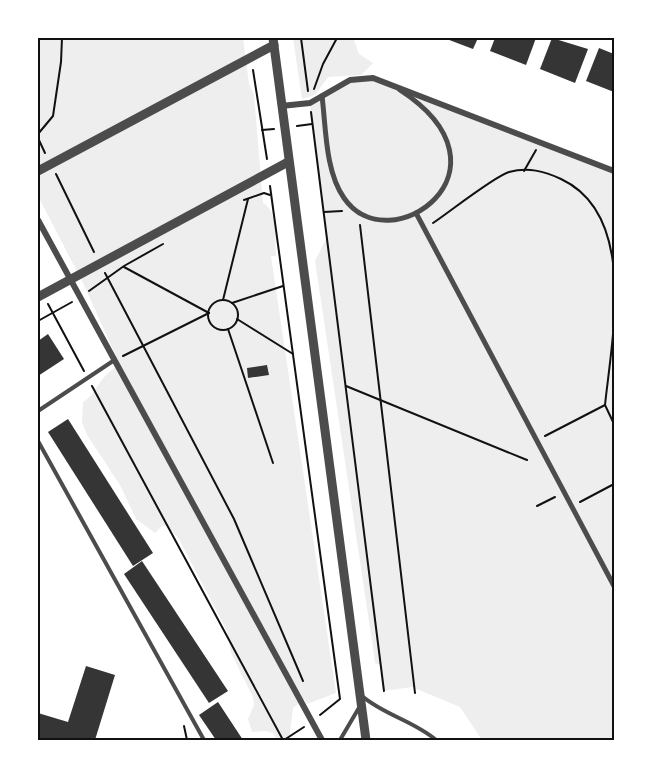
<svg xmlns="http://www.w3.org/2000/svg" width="652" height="778" font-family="'Fira Sans Condensed',sans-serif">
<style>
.green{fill:#eee}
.building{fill:#353535}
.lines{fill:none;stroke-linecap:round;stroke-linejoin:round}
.path{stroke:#111;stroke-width:2}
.service{stroke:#4c4c4c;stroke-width:4}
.pedestrian{stroke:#4c4c4c;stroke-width:5}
.minor{stroke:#4c4c4c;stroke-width:6}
.tertiary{stroke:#4c4c4c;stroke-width:9}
.neatline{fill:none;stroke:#111;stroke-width:2}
</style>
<rect width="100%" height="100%" fill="#fff"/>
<g class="green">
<path d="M 38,38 L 243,38 L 249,84 L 254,95 L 263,203 C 278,210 275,241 276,256 L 271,256 L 336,693 L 307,704 L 304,699 L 293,708 L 289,740 L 277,740 L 273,733 L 265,731 L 252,732 L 248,719 L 254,705 L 253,697 L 231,653 L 227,631 L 179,539 L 167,526 L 162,526 L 155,533 L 136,519 L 120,485 L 87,435 L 82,422 L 83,402 C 93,396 95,389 101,381 C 105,375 114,369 119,363 L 83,283 L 38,196 Z"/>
<polygon points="293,38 349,38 354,40 359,54 373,63 361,75 328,77 315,95 302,99"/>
<polygon points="373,78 614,171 614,740 482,740 460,707 412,687 384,691 381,665 375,663 374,655 315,261 327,237 310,103 350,80"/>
</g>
<g class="building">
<polygon points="444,38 478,38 473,49"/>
<polygon points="495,38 536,38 526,65 490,51"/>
<polygon points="552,38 588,49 575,83 540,69"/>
<polygon points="599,48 614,54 614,92 586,81"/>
<polygon points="48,334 64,359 38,376 38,341"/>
<polygon points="267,365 269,375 248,378 247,368"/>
<polygon points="68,419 153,553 133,566 48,432"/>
<polygon points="142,561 228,691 209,703 124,574"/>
<polygon points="86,666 115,675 95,740 38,740 38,713 68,722"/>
<polygon points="218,702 243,740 216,740 199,715"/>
</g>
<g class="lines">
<g class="path">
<polyline points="301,38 308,91"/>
<polyline points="253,70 267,159"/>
<polyline points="314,89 323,64 337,38"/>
<polyline points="311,112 384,691"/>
<polyline points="297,126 312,124"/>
<polyline points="262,130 274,129"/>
<polyline points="38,134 53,116 61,62 62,38"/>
<polyline points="38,138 45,153"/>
<polyline points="524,171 536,150"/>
<polyline points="56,174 94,252"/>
<polyline points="270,186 340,699 320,715"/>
<polyline points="244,200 264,193 270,195"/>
<polyline points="324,212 342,211"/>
<path d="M 433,223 C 448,213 495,176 509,172 C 528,167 544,171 561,179 C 638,215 612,337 605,405"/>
<polyline points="360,225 415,693"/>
<polyline points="124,267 209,313"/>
<polyline points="105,273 234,519 303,681"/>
<polyline points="89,291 124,266 163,244"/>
<polyline points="223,300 248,199"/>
<circle cx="223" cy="315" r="15"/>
<polyline points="232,303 283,286"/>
<polyline points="48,304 84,371"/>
<polyline points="237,319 293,354"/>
<polyline points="38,321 72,302"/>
<polyline points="228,329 273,463"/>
<polyline points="123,356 209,313"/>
<polyline points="92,386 283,740"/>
<polyline points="346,386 527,460"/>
<polyline points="545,436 605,405 614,424"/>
<polyline points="580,502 614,484"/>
<polyline points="537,506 555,497"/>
<polyline points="184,726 187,740"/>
<polyline points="284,740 304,727"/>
</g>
<g class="service">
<polyline points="38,411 113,361"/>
<polyline points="38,441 204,740"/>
<path d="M 362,696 C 384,715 414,721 436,740"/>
<polyline points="340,740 360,706"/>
</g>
<g class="pedestrian">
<path d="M 322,96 C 326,127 325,171 344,198 C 389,264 523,170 400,90"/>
<polyline points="416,213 614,586"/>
</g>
<g class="minor">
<polyline points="281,106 310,103 350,80 373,78 614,171"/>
<polyline points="38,220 322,740"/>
</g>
<g class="tertiary">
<polyline points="273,38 366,740"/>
<polyline points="38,171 274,45"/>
<polyline points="38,297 288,162"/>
</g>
</g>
<rect width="652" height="778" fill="none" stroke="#ffffff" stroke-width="78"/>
<rect x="39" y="39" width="574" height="700" class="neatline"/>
</svg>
